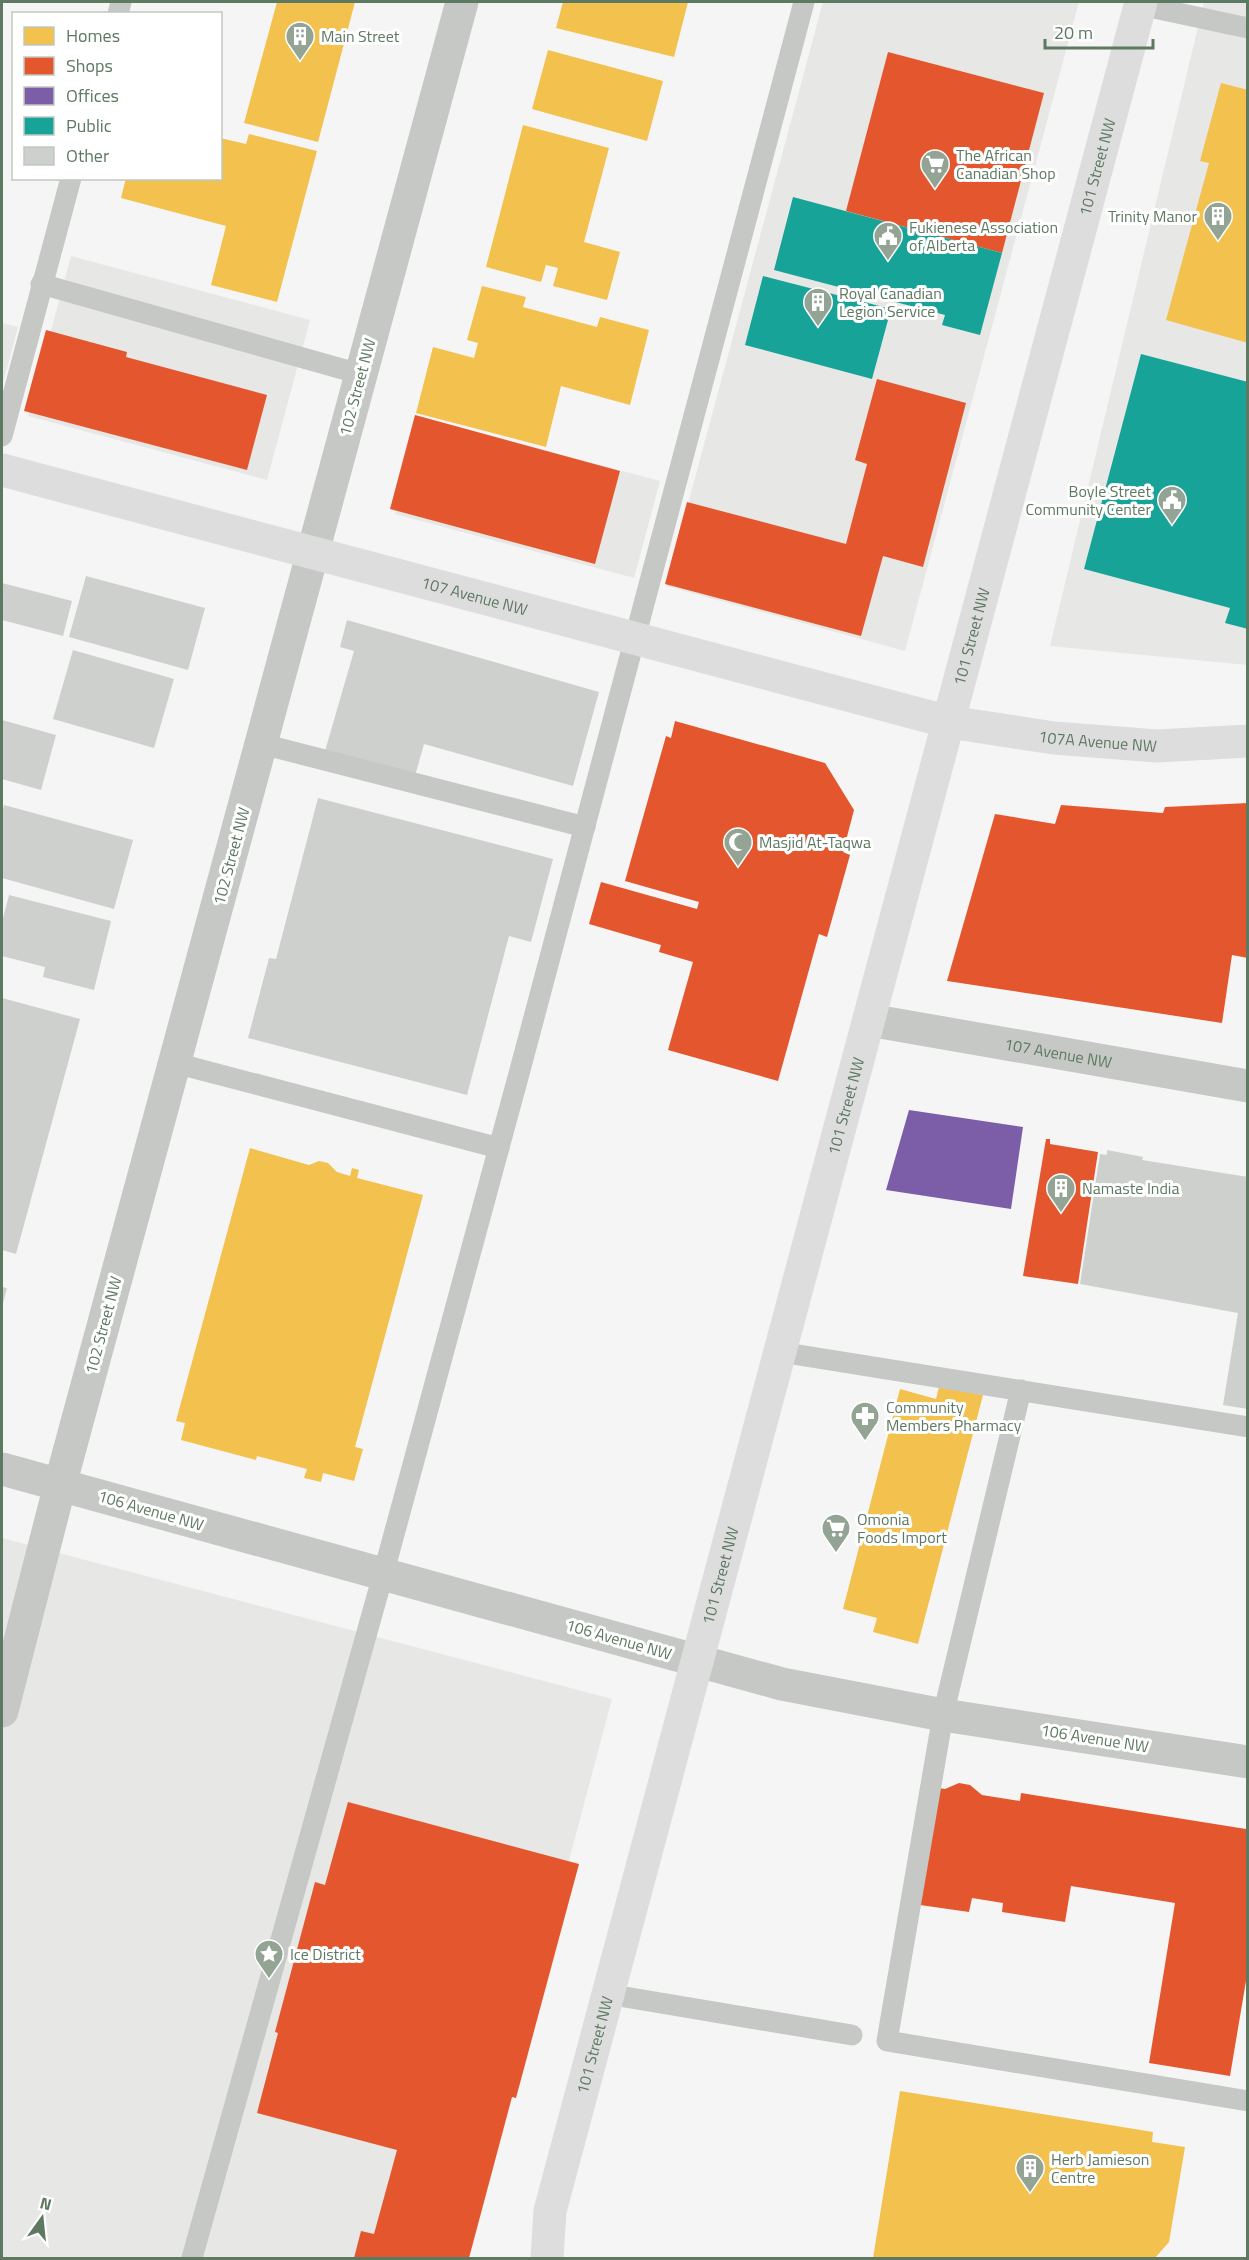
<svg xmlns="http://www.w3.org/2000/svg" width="1249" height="2260" font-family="'Titillium Web',sans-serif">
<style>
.built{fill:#e7e7e6}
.homes{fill:#f2c14e}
.shops{fill:#e4572e}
.offices{fill:#7b5ea7}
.public{fill:#17a398}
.building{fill:#ced0ce}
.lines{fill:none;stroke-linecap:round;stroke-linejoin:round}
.service{stroke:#c5c8c5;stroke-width:21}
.minor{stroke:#c5c8c5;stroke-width:33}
.tertiary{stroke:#c5c8c5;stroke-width:33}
.secondary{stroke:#dcdddc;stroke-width:33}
.labels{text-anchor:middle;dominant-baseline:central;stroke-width:6;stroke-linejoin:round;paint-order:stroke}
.poi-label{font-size:16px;fill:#5e7962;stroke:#fff;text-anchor:start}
.street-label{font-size:16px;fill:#5e7962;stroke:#fff}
</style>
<rect width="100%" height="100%" fill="#f6f5f5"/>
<g class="built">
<polygon points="823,2 1079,2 905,651 666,586"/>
<polygon points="1204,2 1247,2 1247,665 1050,646"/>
<polygon points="71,256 310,320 267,480 28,416"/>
<polygon points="2,323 18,327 2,387"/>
<polygon points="421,417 660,481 634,578 395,514"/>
<polygon points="2,1538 612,1699 463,2258 2,2258"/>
</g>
<g class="homes">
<polygon points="277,2 355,2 318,142 244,123"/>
<polygon points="563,2 688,2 674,57 556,28"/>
<polygon points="548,50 663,81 647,141 532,109"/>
<polygon points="1221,83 1248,90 1248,343 1166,320 1209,163 1200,161"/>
<polygon points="523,125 609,148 584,242 620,252 607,300 553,286 558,268 546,265 541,282 486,267"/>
<polygon points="249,134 317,151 277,302 211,285 226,226 121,198 126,178 220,178 220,138 246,144"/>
<polygon points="482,286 526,297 523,307 597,327 600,317 649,330 630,405 561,386 546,447 416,413 433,347 474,358 478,343 467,340"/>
<polygon points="250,1148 309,1165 319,1161 328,1163 337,1172 350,1176 352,1168 359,1170 357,1178 423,1195 355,1447 363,1449 354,1481 323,1473 321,1482 304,1478 307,1469 257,1456 256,1460 181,1440 185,1423 176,1421"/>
<polygon points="939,1387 983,1395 918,1644 873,1632 877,1618 843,1609 900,1389 936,1399"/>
<polygon points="900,2091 1153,2132 1152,2142 1185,2147 1169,2242 1155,2258 873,2258"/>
</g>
<g class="shops">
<polygon points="888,52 1044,93 1002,253 846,211"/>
<polygon points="46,330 127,352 126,357 267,395 247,470 24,411"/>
<polygon points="877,379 966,403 923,567 883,556 861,636 665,584 687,502 846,544 867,464 855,460"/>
<polygon points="415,415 620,471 595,564 390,509"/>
<polygon points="675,721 825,763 854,810 843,852 850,855 827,937 819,934 778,1081 668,1050 693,962 659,952 661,945 589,924 601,882 697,909 699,902 625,881 666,736 671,738"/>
<polygon points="1248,803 1248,958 1232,955 1222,1023 947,981 995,814 1055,824 1061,805 1163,813 1165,807"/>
<polygon points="1046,1139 1050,1139 1050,1144 1098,1152 1078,1284 1023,1276"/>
<polygon points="959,1783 970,1785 982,1795 1020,1801 1021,1793 1246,1829 1248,1969 1230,2076 1149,2063 1175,1903 1071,1886 1065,1922 1002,1912 1003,1903 972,1898 969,1912 920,1905 939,1788 945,1789"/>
<polygon points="348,1802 579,1864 516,2098 512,2097 469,2258 354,2258 361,2231 374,2234 397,2150 257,2113 278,2033 275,2032 315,1882 325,1885"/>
</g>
<polygon class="offices" points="909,1110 1023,1127 1011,1209 886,1190"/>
<g class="public">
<polygon points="793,197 1002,253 980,335 942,325 945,315 774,270"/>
<polygon points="763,276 891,309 872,379 745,345"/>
<polygon points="1141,354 1248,382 1248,629 1225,623 1230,608 1084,569"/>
</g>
<g class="building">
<polygon points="86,576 205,608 188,670 69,637"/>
<polygon points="2,583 72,601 63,636 2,620"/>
<polygon points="347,620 599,692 573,786 424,744 415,776 325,751 354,651 340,647"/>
<polygon points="73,650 174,679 154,748 53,719"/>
<polygon points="2,720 56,735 41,790 2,779"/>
<polygon points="318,798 553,859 531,942 509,936 467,1095 248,1038 269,958 276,959"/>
<polygon points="4,805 133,840 114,909 2,878 2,814"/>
<polygon points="9,895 111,921 94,990 43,977 45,967 2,956 2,922"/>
<polygon points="2,998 80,1019 16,1254 2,1250"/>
<polygon points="1107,1150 1143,1157 1142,1160 1248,1177 1248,1409 1223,1405 1238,1313 1080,1284 1100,1154 1107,1155"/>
<polygon points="2,1287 7,1288 2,1307"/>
</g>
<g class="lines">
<g class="service">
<polyline points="1140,5 1248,28"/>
<polyline points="118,14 121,2"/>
<polyline points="41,284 360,374"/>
<polyline points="2,436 71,178"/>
<polyline points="262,744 585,827"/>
<polyline points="175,1063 499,1148"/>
<polyline points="780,1352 1248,1427"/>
<polyline points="1021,1390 943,1715 887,2041 1248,2101"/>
<polyline points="607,1994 852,2035"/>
<polyline points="192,2258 383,1575 520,1070 804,2"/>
</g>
<g class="minor">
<path id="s1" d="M 869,1020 L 1248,1086"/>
<polyline points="2,1711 60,1485 462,2"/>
</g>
<polyline class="tertiary" points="2,1469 782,1684 943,1715 1248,1762"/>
<g class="secondary">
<path id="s2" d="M 2,470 L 949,722 L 1054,738 L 1157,746 L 1248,741"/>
<path id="s3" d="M 547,2258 L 550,2211 L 1141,2"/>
</g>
</g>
<defs>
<g id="building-pin" transform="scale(1.5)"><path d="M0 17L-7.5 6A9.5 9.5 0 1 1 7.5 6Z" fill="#93a495" stroke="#fff"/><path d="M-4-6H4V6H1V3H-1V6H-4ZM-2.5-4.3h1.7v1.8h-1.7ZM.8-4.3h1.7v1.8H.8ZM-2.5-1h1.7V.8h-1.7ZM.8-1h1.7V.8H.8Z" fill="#fff"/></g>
<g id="supermarket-pin" transform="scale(1.5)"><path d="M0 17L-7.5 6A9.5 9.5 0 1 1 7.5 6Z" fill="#93a495" stroke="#fff"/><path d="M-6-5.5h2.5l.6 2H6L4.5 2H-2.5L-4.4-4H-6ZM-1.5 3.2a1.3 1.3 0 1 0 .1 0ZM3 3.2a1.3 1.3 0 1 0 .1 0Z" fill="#fff"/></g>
<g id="civic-pin" transform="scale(1.5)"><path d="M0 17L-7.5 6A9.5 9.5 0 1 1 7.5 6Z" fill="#93a495" stroke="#fff"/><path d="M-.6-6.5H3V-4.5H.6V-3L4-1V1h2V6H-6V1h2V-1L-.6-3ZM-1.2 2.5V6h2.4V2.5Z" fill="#fff"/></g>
<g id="mosque-pin" transform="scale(1.5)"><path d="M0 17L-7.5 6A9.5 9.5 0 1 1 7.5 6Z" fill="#93a495" stroke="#fff"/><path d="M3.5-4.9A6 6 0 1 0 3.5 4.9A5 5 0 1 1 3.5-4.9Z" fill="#fff"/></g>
<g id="pharmacy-pin" transform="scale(1.5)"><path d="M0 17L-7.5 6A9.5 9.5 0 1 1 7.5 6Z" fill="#93a495" stroke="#fff"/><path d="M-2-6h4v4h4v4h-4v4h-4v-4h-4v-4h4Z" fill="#fff"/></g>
<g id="sight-pin" transform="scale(1.5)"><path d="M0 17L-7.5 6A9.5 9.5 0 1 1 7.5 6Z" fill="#93a495" stroke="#fff"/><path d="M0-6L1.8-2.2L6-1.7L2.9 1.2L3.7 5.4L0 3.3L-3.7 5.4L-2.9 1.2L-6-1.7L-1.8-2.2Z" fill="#fff"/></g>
</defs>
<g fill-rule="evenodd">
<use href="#building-pin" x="300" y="36"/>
<use href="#supermarket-pin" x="935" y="164"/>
<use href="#building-pin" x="1218" y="216"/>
<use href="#civic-pin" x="888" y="236"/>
<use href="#building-pin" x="818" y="302"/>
<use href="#civic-pin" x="1172" y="500"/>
<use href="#mosque-pin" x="738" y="842"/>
<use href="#building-pin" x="1061" y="1188"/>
<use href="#pharmacy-pin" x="865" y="1416"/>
<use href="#supermarket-pin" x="836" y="1528"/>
<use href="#sight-pin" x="269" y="1954"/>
<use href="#building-pin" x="1030" y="2168"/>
</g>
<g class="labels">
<g class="poi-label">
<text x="321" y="36">Main Street</text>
<text x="956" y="155">The African<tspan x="956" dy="18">Canadian Shop</tspan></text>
<text x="1197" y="216" text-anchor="end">Trinity Manor</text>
<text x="909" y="227">Fukienese Association<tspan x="909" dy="18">of Alberta</tspan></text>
<text x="839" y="293">Royal Canadian<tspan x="839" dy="18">Legion Service</tspan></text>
<text x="1151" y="491" text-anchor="end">Boyle Street<tspan x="1151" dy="18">Community Center</tspan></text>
<text x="759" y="842">Masjid At-Taqwa</text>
<text x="1082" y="1188">Namaste India</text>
<text x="886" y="1407">Community<tspan x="886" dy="18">Members Pharmacy</tspan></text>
<text x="857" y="1519">Omonia<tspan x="857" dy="18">Foods Import</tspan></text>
<text x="290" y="1954">Ice District</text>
<text x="1051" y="2159">Herb Jamieson<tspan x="1051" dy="18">Centre</tspan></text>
</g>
<g class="street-label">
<text stroke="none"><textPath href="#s3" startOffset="2163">101 Street NW</textPath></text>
<text transform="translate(357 387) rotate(-75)">102 Street NW</text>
<text stroke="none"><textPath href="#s2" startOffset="489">107 Avenue NW</textPath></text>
<text stroke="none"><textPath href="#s3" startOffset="1677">101 Street NW</textPath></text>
<text stroke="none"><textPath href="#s2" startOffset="1130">107A Avenue NW</textPath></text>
<text transform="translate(231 856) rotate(-75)">102 Street NW</text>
<text stroke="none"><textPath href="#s1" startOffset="192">107 Avenue NW</textPath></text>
<text stroke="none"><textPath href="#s3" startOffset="1191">101 Street NW</textPath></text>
<text transform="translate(103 1325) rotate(-75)">102 Street NW</text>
<text transform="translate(151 1510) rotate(16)">106 Avenue NW</text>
<text stroke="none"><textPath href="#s3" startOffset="705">101 Street NW</textPath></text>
<text transform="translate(619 1639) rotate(16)">106 Avenue NW</text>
<text transform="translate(1095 1738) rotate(9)">106 Avenue NW</text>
<text stroke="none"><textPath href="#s3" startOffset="219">101 Street NW</textPath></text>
</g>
</g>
<rect width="1249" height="2260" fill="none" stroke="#5e7962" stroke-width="6"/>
<rect x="12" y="12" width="210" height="168" fill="#ffffff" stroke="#bfc9c0" stroke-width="1.5"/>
<rect x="24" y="27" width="30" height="18" fill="#f2c14e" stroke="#bfc9c0" stroke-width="1.5"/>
<text x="66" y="42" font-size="18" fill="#5e7962">Homes</text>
<rect x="24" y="57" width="30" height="18" fill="#e4572e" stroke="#bfc9c0" stroke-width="1.5"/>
<text x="66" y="72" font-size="18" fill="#5e7962">Shops</text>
<rect x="24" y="87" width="30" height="18" fill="#7b5ea7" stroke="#bfc9c0" stroke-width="1.5"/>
<text x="66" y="102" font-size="18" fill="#5e7962">Offices</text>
<rect x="24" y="117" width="30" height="18" fill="#17a398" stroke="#bfc9c0" stroke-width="1.5"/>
<text x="66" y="132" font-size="18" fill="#5e7962">Public</text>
<rect x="24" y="147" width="30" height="18" fill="#ced0ce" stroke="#bfc9c0" stroke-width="1.5"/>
<text x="66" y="162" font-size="18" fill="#5e7962">Other</text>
<g transform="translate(42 2218) rotate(15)" stroke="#ffffff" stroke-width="4.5" paint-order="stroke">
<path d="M0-4.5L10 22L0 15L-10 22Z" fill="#5e7962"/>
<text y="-9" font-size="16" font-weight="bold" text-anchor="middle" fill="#5e7962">N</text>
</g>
<path d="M1045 39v9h108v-9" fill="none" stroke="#5e7962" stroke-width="3"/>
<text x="1054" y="39" font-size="18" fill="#5e7962" stroke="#ffffff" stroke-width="4.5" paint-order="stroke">20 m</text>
</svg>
